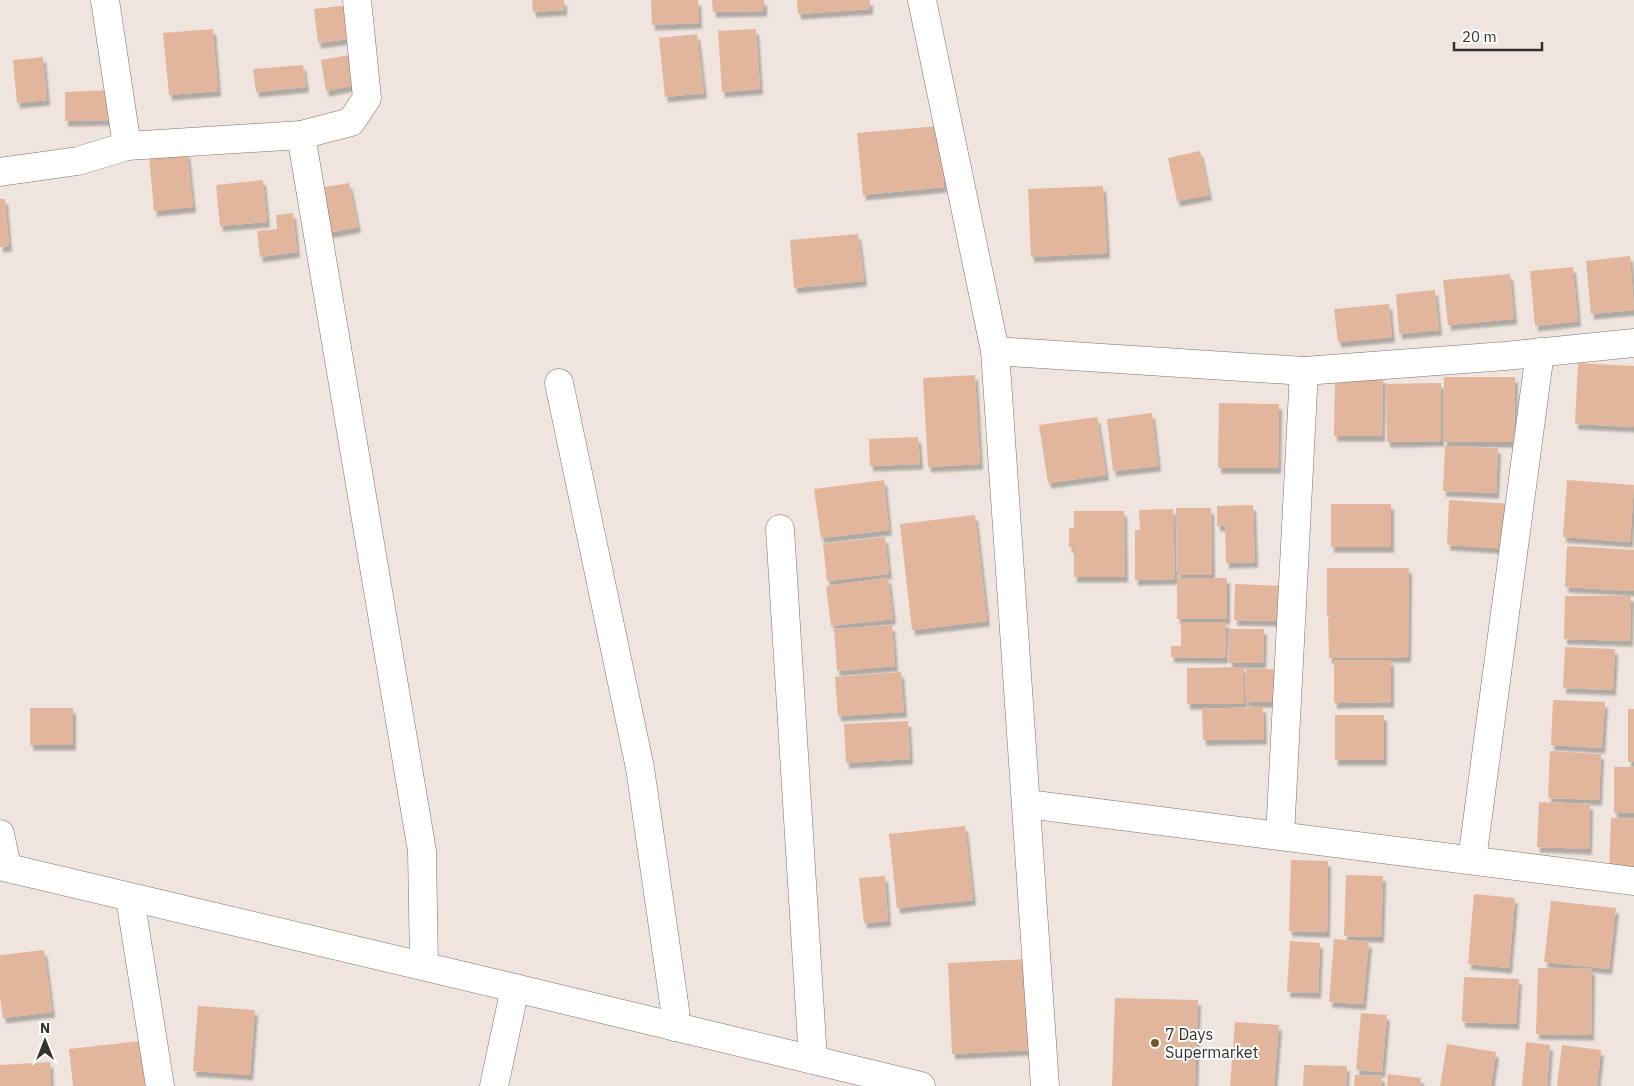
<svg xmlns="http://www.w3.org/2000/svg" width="1634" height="1086" font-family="'IBM Plex Sans',sans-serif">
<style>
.building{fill:#e2b69c;filter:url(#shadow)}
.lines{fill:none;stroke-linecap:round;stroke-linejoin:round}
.minor-casing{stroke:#7a716b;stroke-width:29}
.minor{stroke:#fff;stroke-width:28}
.poi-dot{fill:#725629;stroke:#fff;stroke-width:2}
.labels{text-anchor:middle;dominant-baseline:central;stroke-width:4;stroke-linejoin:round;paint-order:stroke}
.poi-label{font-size:16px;fill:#35312e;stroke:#fff;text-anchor:start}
</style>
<defs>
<filter id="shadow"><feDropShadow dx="3" dy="5.5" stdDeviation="1" flood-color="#0004"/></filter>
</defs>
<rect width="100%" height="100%" fill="#efe5de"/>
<g class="building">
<polygon points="532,0 564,0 564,10 533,12"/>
<polygon points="651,0 698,0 699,23 652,25"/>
<polygon points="712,0 764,0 764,11 713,12"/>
<polygon points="797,0 870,0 870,9 798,14"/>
<polygon points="358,4 363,37 318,43 314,9"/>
<polygon points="213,29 218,91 169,95 163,33"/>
<polygon points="756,29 760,89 722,92 718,31"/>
<polygon points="697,34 704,93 665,97 659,38"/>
<polygon points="366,52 371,82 326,91 321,60"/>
<polygon points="43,57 47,100 17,103 13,60"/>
<polygon points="303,65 306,87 256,92 253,69"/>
<polygon points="112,90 113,120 65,121 65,92"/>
<polygon points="939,126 944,187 863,195 857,133"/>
<polygon points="1200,151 1209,195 1177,201 1168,158"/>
<polygon points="187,152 193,207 154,211 149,155"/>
<polygon points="263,180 267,222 220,226 216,185"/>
<polygon points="349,183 358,227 318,235 309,190"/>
<polygon points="1103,186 1107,253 1031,257 1028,189"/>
<polygon points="0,199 5,199 9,246 0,247"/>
<polygon points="293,213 297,252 260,257 257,231 277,229 276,215"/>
<polygon points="858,234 864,281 794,288 790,240"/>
<polygon points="1630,256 1634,310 1591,314 1586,261"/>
<polygon points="1573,267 1578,321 1535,326 1530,271"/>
<polygon points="1510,274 1514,319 1448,325 1443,280"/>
<polygon points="1435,290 1439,330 1399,334 1396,294"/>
<polygon points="1389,304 1392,337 1338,342 1334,309"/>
<polygon points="1578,363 1634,366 1634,427 1575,424"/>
<polygon points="975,375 980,464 928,467 923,378"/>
<polygon points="1335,377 1383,378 1382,436 1334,436"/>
<polygon points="1444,377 1515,377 1514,442 1444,442"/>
<polygon points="1441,383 1441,441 1387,442 1386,384"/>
<polygon points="1219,403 1279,404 1278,468 1218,468"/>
<polygon points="1152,413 1158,466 1113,471 1107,419"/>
<polygon points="1097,417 1106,475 1048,483 1039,425"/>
<polygon points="918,437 920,464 870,466 869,439"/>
<polygon points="1445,446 1498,448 1496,493 1443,491"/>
<polygon points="884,480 889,530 821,538 814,489"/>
<polygon points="1567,480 1634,485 1630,542 1563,537"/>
<polygon points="1449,500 1513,504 1510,549 1447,545"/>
<rect x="1331" y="504" width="60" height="43"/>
<polygon points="1253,505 1255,562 1226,563 1225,526 1217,526 1217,506"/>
<polygon points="1176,508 1211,508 1212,575 1177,575"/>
<polygon points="1173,509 1175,579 1135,580 1135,530 1140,530 1139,510"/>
<polygon points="1074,511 1124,511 1125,577 1074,577 1074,547 1069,547 1069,528 1074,528"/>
<polygon points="975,515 987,621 912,630 900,524"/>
<polygon points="885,537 889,574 827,581 823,544"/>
<polygon points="1567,546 1634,550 1634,591 1565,587"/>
<polygon points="1327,568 1409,568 1408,657 1329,658 1328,617 1369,616 1327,616"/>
<polygon points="888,578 893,619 831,626 826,586"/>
<rect x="1177" y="578" width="50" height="41"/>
<polygon points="1235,584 1286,586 1285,621 1234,620"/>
<polygon points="1565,596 1631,596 1630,641 1564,639"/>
<polygon points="1181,622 1226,622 1225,658 1171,657 1171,646 1181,646"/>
<polygon points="892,625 895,666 837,671 834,629"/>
<polygon points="1229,629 1264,629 1263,663 1229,663"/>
<polygon points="1565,647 1615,649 1613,690 1563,688"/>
<polygon points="1334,660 1391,660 1391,702 1334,703"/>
<polygon points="1244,667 1244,704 1187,704 1187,668"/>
<polygon points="1246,669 1277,669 1277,702 1245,702"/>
<polygon points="901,672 904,712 838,716 835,677"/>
<polygon points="1553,700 1605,702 1602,748 1551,745"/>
<polygon points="1263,707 1264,739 1203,740 1202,709"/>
<rect x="30" y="708" width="43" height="37"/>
<rect x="1628" y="709" width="6" height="53"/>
<rect x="1335" y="715" width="49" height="45"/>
<polygon points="908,721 910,759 846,763 844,724"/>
<polygon points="1550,751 1601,754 1599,800 1548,798"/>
<rect x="1614" y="767" width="20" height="46"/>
<polygon points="1539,802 1590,804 1589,849 1537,847"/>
<polygon points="1611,818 1634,818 1634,875 1609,874"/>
<polygon points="965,826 973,900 897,908 889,834"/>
<polygon points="1291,860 1328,861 1327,932 1289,931"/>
<polygon points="1346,875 1383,876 1381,937 1344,936"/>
<polygon points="885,876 888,921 864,923 859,878"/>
<polygon points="1474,894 1515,898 1509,968 1468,964"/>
<polygon points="1551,901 1616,908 1609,969 1544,962"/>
<polygon points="1334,939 1369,942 1363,1004 1329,1002"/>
<polygon points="1290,941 1320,943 1318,993 1287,992"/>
<polygon points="44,950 52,1012 3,1018 0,996 0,955"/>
<polygon points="1027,959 1030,1050 952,1054 948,963"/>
<polygon points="1538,968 1592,969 1591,1035 1536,1034"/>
<polygon points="1464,977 1519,979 1516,1024 1462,1022"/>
<polygon points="1115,998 1198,1000 1195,1086 1112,1086"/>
<polygon points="198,1006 255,1010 250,1075 193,1071"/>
<polygon points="1361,1013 1387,1015 1382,1072 1356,1070"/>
<polygon points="1235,1022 1279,1025 1274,1086 1230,1086"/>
<polygon points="141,1041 147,1086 73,1086 69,1049"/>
<polygon points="1526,1042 1550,1045 1547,1086 1522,1086"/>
<polygon points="1447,1044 1496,1052 1491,1086 1440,1086"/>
<polygon points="1562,1045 1601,1050 1597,1086 1557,1086"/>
<polygon points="50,1062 51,1086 0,1086 0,1065"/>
<polygon points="1304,1065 1347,1066 1346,1086 1303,1086"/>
<polygon points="1388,1074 1421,1078 1420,1086 1387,1086"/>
<polygon points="1355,1075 1382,1076 1381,1086 1354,1086"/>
</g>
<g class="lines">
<g class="minor-casing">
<g id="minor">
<polyline points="357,0 367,98 351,122 301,135 422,851 424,966"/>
<polyline points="922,0 995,351 1045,1086"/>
<polyline points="127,146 301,135"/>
<polyline points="0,172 78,161 127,146 105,0"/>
<polyline points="995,351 1304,371 1505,356 1634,343"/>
<polyline points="559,383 640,768 675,1010 675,1027"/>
<polyline points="780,529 813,1060"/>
<polyline points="1027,804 1634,881"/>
<polyline points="0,834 7,867"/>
<polyline points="1280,836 1304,371"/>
<polyline points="1472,860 1540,352"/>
<polyline points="0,866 515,988 921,1086"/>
<polyline points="130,898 160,1086"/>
<polyline points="494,1086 515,988"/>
</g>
</g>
<use href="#minor" class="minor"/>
</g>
<circle class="poi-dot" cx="1155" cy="1043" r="5"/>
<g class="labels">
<g class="poi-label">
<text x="1165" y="1034">7 Days<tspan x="1165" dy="18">Supermarket</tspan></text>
</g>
</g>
<g transform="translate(45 1041)" stroke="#ffffff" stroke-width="4" paint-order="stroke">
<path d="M0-4L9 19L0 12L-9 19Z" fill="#35312e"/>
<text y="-8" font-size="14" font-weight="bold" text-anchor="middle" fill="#35312e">N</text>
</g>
<path d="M1454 42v8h88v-8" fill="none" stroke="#35312e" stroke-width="2.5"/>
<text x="1462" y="42" font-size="15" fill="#35312e" stroke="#ffffff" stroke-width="4" paint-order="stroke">20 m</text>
</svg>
